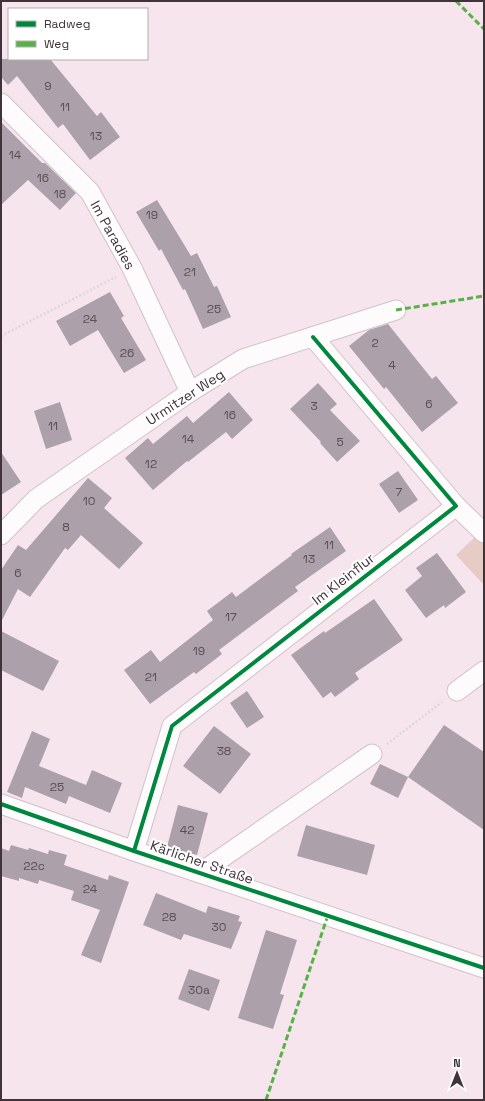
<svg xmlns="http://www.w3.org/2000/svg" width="485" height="1101" font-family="'Space Grotesk',sans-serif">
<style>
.green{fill:#e7ccc5}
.building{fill:#aca0aa}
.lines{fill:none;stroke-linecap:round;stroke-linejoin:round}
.minor-casing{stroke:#d0c2c9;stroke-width:21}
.path{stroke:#ddd7da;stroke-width:2.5;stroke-dasharray:2 2;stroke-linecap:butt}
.minor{stroke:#fefbfc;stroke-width:19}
.quiet{stroke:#57b246;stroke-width:3;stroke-dasharray:6 3;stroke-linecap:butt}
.cycleway-casing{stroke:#fff;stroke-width:6}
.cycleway{stroke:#00873e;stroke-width:4}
.labels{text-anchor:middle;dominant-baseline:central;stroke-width:4;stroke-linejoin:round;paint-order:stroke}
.number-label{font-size:12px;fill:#5b4e56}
.street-label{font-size:14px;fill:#40333a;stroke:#fff}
</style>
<rect width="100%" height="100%" fill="#f7e5ee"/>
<polygon class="green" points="477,535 484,541 484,585 456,555"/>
<g class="building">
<polygon points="1,59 50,59 97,116 101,112 120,137 90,160 63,124 58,128 17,76 8,85 1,77"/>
<polygon points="1,122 42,163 45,163 76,193 60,210 28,180 1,205"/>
<polygon points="157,200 191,256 197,253 214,287 217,286 231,317 203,329 185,289 183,290 161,249 159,251 136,212"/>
<polygon points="110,292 124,316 121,318 146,360 124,373 98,330 70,346 56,321"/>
<polygon points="388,324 432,379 436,376 458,403 422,432 386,387 384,389 349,346 369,330"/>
<polygon points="318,383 337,404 330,410 360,441 337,462 320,443 321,442 290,409"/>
<polygon points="229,392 253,420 232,439 226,432 188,462 187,461 153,490 125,458 148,438 153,444 187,416 193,423"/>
<polygon points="60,402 72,440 46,449 34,411"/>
<polygon points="1,452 21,482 1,495"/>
<polygon points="398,471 418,500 399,513 379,484"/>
<polygon points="88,478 112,498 104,508 143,543 119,569 81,535 68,550 65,548 30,597 18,589 1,622 1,570 18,545 26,550"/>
<polygon points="330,527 346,551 295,587 298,591 219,650 222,654 196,674 194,672 150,704 124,670 151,650 160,662 213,620 207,611 232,592 236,597 292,555 291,554"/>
<polygon points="437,553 466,592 445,608 444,605 426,618 405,590 422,576 416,568"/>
<polygon points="374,599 403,640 355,673 359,679 335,697 331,692 323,698 291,655 324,631 325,633"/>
<polygon points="1,631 59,661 43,691 1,670"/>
<polygon points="247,691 264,717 247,728 230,703"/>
<polygon points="444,725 484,752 484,830 408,777"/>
<polygon points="214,726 251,754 220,794 183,766"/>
<polygon points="32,731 50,739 39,766 86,785 92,770 122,783 110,813 69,796 66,804 25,787 22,798 7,792"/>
<polygon points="380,764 408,777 398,798 370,784"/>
<polygon points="178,805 208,813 197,855 167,847"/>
<polygon points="306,825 375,845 367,875 297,856"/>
<polygon points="11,845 28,850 29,848 48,854 49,850 67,855 64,865 108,880 109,875 129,882 101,963 81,955 100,910 71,900 74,891 39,880 38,884 19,878 19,881 1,876 1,848 9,851"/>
<polygon points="156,893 206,913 208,906 240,916 238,921 242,922 231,949 184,934 181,940 143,925"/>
<polygon points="266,930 297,940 280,994 284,995 273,1029 238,1018"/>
<polygon points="189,969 220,980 209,1011 178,999"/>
</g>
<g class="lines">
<g class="minor-casing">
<g id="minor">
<polyline points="1,103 90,192 132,268 190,392"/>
<polyline points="456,506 484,533"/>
<polyline points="1,535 36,499 190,392 243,359 396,310"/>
<polyline points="457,691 484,671"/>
<polyline points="1,804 134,851 484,968"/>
<polyline points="134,851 172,726 456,506 313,337"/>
<polyline points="200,873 372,754"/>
</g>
</g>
<g class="path">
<polyline points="1,336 116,277"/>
<polyline points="387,744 442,702"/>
</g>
<use href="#minor" class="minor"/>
<g class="quiet">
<polyline points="456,1 484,29"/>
<polyline points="396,310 484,296"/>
<polyline points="266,1100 328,915"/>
</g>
<g class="cycleway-casing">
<g id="cycleway">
<polyline points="1,804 134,851 484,968"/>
<polyline points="134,851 172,726 456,506 313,337"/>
</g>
</g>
<use href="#cycleway" class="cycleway"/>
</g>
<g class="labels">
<g class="number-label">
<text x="48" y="86">9</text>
<text x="65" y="107">11</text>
<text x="96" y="136">13</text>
<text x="15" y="155">14</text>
<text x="43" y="178">16</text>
<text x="60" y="194">18</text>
<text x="152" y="215">19</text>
<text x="190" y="272">21</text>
<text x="214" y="309">25</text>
<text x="90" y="319">24</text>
<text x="375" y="343">2</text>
<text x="127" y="353">26</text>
<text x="392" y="365">4</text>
<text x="429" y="404">6</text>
<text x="314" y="406">3</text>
<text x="230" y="415">16</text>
<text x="53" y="426">11</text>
<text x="188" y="439">14</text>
<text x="340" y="442">5</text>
<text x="151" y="464">12</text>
<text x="399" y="492">7</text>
<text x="89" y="501">10</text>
<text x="66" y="527">8</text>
<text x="329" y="545">11</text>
<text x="309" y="559">13</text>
<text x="18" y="573">6</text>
<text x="231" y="617">17</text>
<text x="199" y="651">19</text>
<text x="151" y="677">21</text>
<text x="224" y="751">38</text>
<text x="57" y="787">25</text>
<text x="187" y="830">42</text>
<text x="34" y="866">22c</text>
<text x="90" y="889">24</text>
<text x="169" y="917">28</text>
<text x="219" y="927">30</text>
<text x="199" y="990">30a</text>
</g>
<g class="street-label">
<text transform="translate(113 235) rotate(61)">Im Paradies</text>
<text transform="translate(185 397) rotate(-33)">Urmitzer Weg</text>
<text transform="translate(343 579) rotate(-38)">Im Kleinflur</text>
<text transform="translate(202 862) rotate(19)">Kärlicher Straße</text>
</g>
</g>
<rect width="485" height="1101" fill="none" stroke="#40333a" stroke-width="4"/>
<rect x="8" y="8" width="140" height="52" fill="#ffffff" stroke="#b3adb0"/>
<rect x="16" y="21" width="20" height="6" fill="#00873e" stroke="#b3adb0"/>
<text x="44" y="28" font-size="12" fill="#40333a">Radweg</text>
<rect x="16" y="41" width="20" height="6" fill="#57b246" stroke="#b3adb0"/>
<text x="44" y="48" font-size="12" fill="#40333a">Weg</text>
<g transform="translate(457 1073)" stroke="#ffffff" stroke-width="3" paint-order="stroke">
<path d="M0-3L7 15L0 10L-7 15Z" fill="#40333a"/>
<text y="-6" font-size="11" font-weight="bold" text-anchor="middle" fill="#40333a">N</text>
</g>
</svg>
